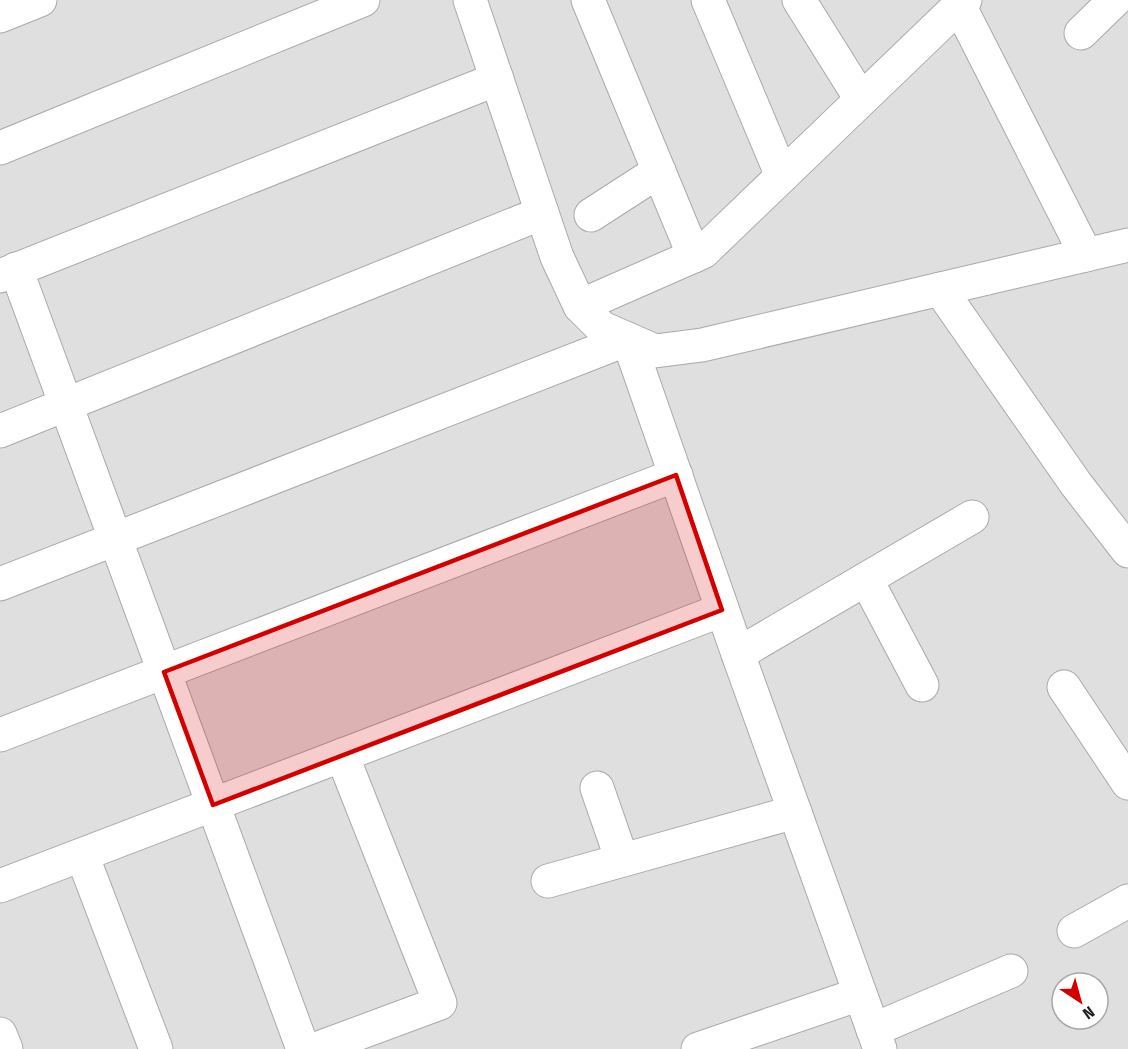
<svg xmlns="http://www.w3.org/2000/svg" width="1128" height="1049" font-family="'Fira Sans Condensed',sans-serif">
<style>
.residential{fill:#e0dfdf;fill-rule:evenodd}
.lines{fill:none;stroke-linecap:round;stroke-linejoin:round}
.minor-casing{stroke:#a9a9a9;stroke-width:35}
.minor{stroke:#fff;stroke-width:33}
.marked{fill:#d40000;fill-opacity:0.2;stroke:#d40000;stroke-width:4.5;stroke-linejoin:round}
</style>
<rect width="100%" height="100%" fill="#f2efe9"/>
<path class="residential" d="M 0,0 L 1128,0 L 1128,1049 L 0,1049 ZM 1062,983 L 1098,983 L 1098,1019 L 1062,1019 Z"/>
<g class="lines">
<g class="minor-casing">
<g id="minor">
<polyline points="470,0 557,257 580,306 602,328 655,351 702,345 1128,245"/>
<polyline points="588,0 694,256"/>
<polyline points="708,0 782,176"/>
<polyline points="799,0 861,99"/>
<polyline points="959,5 1086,255"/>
<polyline points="0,16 40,0"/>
<polyline points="1081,33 1115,0"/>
<polyline points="0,148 363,0"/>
<polyline points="591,215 659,171"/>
<polyline points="16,269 303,1049"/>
<polyline points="0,276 497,79"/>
<polyline points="940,289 1076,484 1128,551"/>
<polyline points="580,306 703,252 965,0"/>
<polyline points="0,431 542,213"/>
<polyline points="866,579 922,685"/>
<polyline points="0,584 628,339 738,654 880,1049"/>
<polyline points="738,654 972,517"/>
<polyline points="1064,687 1128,783"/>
<polyline points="0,735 676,475"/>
<polyline points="597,788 622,860"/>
<polyline points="82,855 156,1049"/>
<polyline points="548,881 795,812"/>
<polyline points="0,886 722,610"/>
<polyline points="1074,931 1128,901"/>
<polyline points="873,1030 1011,971"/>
<polyline points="0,1034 6,1049"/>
<polyline points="316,1049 440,1003 342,755"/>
<polyline points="698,1049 860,994"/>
</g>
</g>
<use href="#minor" class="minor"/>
</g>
<path class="marked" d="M 676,475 L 722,610 L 213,805 L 164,672 Z"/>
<g transform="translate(1080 1001) rotate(144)"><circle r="28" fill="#ffffff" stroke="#a7a7a7" stroke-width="1.5"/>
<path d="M0-4.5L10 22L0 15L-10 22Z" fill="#d40000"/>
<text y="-9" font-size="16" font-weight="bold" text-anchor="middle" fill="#222222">N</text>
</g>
</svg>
